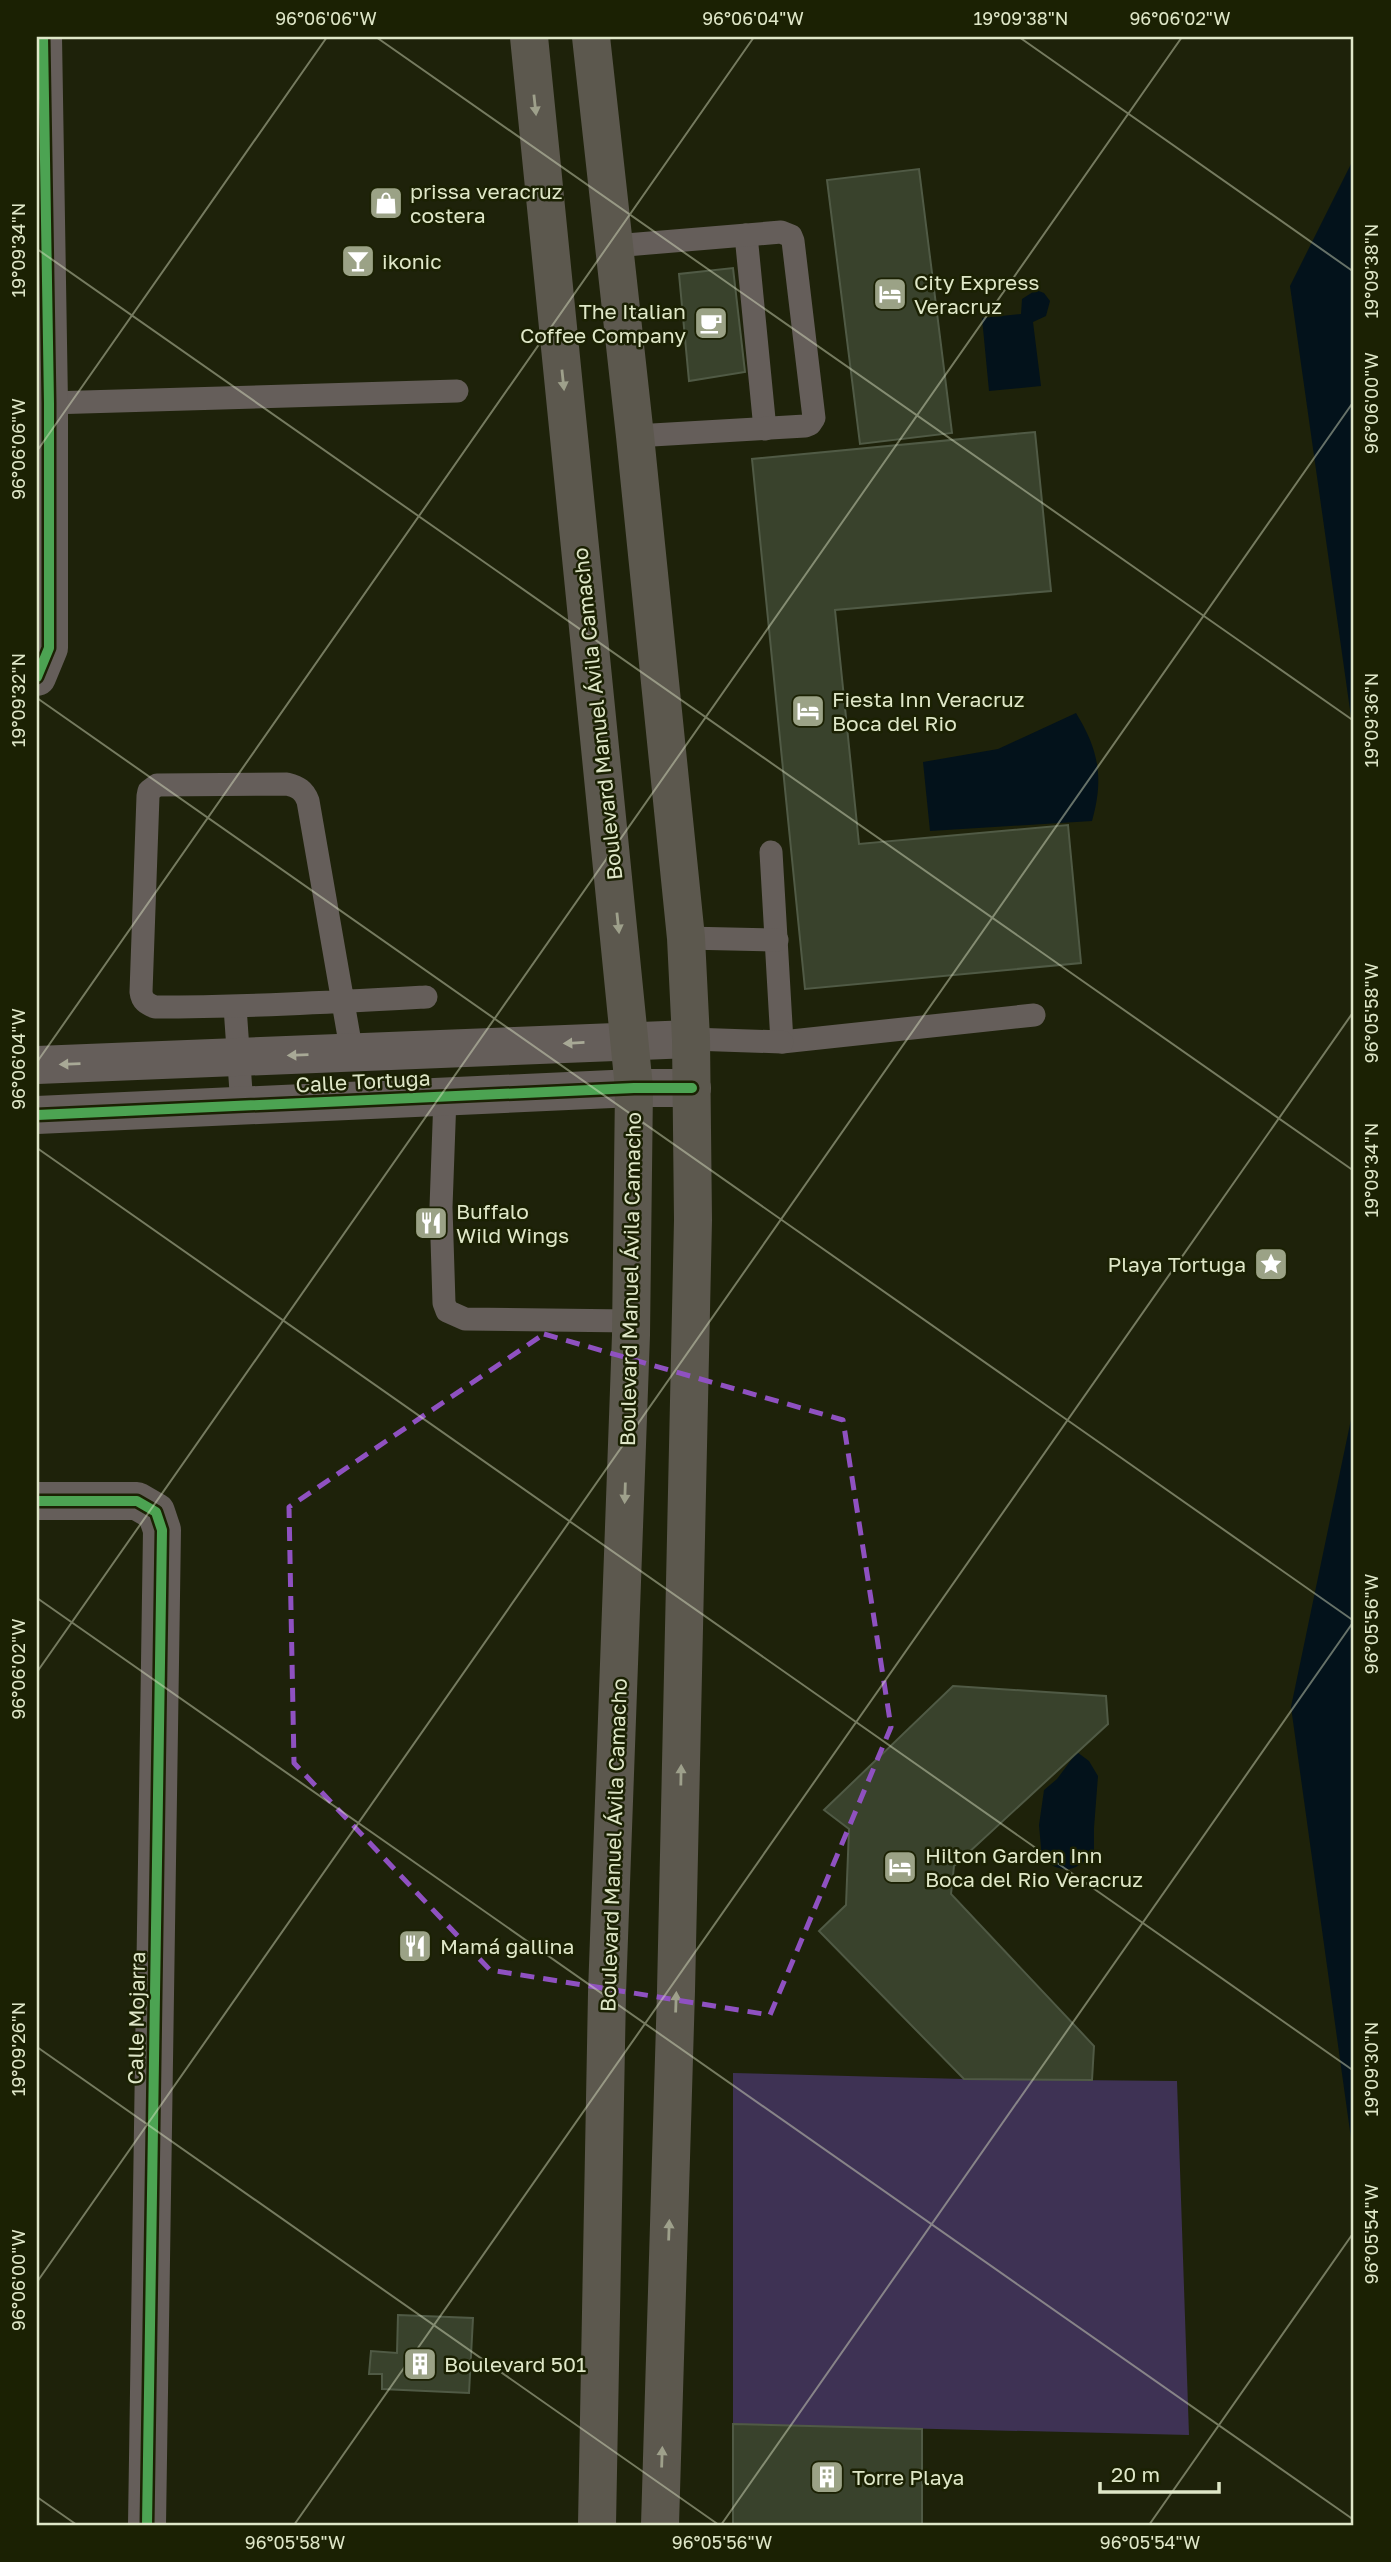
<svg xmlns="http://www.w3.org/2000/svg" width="1391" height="2562" font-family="'Golos Text',sans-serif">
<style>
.green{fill:#3e3254}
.water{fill:#03121b}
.building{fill:#39422c;stroke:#505a45;stroke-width:2}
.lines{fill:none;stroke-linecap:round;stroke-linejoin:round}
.service{stroke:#655e5a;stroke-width:23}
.minor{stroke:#655e5a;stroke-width:38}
.secondary{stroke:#5c584e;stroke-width:38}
.cycleway-casing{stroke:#1b2103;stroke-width:15}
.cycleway{stroke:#4ca352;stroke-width:10}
.oneway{fill:#9ea08b}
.oneway2{fill:#a8a996}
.marked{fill:none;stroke:#8f51c1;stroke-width:5;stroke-dasharray:14 9;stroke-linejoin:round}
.ticks{fill:none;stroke:#dfe7c8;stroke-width:2;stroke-opacity:0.45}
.labels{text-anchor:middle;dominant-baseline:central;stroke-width:5;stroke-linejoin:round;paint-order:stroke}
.poi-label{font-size:21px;fill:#dfe7c8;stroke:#1b2103;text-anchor:start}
.street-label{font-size:21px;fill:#dfe7c8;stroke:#1b2103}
.neatline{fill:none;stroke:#dfe7c8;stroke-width:2.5}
.ticks-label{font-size:18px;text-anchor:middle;fill:#dfe7c8}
</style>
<rect width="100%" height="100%" fill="#1e220a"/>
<polygon class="green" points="733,2073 964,2079 1177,2081 1189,2435 733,2424"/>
<g class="water">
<polygon points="1354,158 1354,738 1290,286"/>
<polygon points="1036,290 1044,293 1050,301 1046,316 1033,322 1041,386 989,391 982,318 1021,314 1022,299"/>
<path d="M 1076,713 C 1099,750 1104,779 1092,821 L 930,831 L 923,762 L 998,749 Z"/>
<polygon points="1354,1405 1354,2160 1291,1707"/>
<path d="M 1077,1752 L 1089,1761 L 1098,1776 L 1094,1828 L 1094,1851 C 1077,1872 1064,1875 1042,1859 L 1039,1825 L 1044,1790 L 1057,1779 Z"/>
</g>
<g class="building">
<polygon points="919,169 952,433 860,444 827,180"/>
<polygon points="733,268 745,372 689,381 679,274"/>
<polygon points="1035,432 1051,591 835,610 859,844 1068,825 1081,963 805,989 752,459"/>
<polygon points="953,1686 1106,1696 1108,1724 954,1866 951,1894 1094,2046 1092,2080 964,2079 819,1931 846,1905 849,1829 824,1810"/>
<polygon points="398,2315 473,2318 469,2393 382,2389 382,2374 369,2374 371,2351 397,2353"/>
<polygon points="733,2424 922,2429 922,2525 733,2525"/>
</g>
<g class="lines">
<g class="service">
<polyline points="746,235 765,429"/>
<polyline points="614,246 781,232 791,236 793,241 814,418 810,424 805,426 635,436"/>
<polyline points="49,403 457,391"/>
<polyline points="771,852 782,1042 1034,1015"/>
<polyline points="686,938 777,940"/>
<polyline points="235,1007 242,1106"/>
<polyline points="691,1039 782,1042"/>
<path d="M 352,1054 L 308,801 C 304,790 298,787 287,784 L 157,785 L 149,791 L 148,796 L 141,992 C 142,1001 147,1004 155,1007 C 246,1007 335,1002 426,997"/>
<polyline points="445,1097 441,1207 444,1303 447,1311 465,1319 631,1321"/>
</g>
<g class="minor">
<polyline points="37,677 49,648 49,403 43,37"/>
<polyline points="37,1065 691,1039"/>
<polyline points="37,1115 634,1088 692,1088"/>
<polyline points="37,1501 137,1501 156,1512 162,1530 147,2525"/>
</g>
<g class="secondary">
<polyline points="529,37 634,1088 631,1335 607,1993 597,2525"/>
<polyline points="591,37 635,436 686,938 691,1039 693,1220 676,1991 660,2525"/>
</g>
<g class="cycleway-casing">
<g id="cycleway">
<polyline points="37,677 49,648 49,403 43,37"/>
<polyline points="37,1115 634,1088 692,1088"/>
<polyline points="37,1501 137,1501 156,1512 162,1530 147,2525"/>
</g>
</g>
<use href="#cycleway" class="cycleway"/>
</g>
<defs><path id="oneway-solid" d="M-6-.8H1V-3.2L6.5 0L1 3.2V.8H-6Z" transform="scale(1.75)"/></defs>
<g class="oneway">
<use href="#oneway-solid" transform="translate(535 105) rotate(84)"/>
<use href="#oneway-solid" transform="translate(563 380) rotate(84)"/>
<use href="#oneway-solid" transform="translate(618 923) rotate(84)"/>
<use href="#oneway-solid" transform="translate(625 1493) rotate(92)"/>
<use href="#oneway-solid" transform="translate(681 1775) rotate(-89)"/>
<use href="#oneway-solid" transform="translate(676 2002) rotate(-88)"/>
<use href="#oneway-solid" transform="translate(669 2230) rotate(-88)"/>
<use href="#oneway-solid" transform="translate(662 2457) rotate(-88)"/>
</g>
<g class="oneway2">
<use href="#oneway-solid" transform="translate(574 1043) rotate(177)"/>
<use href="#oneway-solid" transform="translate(298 1055) rotate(178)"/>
<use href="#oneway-solid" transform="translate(70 1064) rotate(178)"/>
</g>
<path class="marked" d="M 544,1334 L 843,1420 L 891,1727 L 770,2015 L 490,1970 L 294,1763 L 289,1507 Z"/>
<path class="ticks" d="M 376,37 L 1354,721M 1019,37 L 1354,272M 37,249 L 1354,1171M 37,451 L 327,37M 37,698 L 1354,1621M 37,1062 L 754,37M 37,1148 L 1354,2071M 37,1598 L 1354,2520M 37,1672 L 1182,37M 37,2047 L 719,2525M 37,2282 L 1354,401M 37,2497 L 77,2525M 294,2525 L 1354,1011M 721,2525 L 1354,1621M 1149,2525 L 1354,2232"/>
<defs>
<g id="shop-square" transform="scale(1.75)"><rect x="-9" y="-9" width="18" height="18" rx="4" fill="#9ba286" stroke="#1b2103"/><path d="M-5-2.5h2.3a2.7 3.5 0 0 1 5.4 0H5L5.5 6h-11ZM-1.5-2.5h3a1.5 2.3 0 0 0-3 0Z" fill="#fff"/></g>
<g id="bar-square" transform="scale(1.75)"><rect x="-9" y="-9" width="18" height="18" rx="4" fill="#9ba286" stroke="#1b2103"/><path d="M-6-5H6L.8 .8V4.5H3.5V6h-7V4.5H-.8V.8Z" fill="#fff"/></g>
<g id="hotel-square" transform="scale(1.75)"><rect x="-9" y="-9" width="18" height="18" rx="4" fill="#9ba286" stroke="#1b2103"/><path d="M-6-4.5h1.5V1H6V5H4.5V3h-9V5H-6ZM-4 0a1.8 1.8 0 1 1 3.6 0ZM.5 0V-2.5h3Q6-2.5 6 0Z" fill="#fff"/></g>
<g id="cafe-square" transform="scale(1.75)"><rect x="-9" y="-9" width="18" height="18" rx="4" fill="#9ba286" stroke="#1b2103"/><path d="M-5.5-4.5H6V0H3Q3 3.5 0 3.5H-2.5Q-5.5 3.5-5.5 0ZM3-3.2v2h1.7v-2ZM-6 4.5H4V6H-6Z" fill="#fff"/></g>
<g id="restaurant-square" transform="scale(1.75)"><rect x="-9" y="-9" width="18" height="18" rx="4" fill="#9ba286" stroke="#1b2103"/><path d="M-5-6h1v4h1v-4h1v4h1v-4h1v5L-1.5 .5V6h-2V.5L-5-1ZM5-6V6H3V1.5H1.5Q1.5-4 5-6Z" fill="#fff"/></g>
<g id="sight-square" transform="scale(1.75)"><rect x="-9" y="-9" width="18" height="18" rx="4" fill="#9ba286" stroke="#1b2103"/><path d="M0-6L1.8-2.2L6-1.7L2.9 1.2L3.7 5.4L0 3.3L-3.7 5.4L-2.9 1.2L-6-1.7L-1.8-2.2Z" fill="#fff"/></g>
<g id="building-square" transform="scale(1.75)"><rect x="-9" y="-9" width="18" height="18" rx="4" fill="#9ba286" stroke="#1b2103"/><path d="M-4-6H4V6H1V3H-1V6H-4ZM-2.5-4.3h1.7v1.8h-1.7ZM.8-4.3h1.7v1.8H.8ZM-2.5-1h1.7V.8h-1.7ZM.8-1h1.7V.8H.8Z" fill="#fff"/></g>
</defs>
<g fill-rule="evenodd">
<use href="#shop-square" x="386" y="203"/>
<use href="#bar-square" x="358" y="261"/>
<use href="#hotel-square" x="890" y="294"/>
<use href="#cafe-square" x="711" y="323"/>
<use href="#hotel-square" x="808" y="711"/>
<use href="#restaurant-square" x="431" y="1223"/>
<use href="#sight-square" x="1271" y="1264"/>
<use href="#hotel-square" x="900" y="1867"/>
<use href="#restaurant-square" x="415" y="1946"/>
<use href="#building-square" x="420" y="2364"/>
<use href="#building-square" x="827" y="2477"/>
</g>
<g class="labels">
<g class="poi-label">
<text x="410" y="191">prissa veracruz<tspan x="410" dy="24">costera</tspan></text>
<text x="382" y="261">ikonic</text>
<text x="914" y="282">City Express<tspan x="914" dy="24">Veracruz</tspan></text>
<text x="686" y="311" text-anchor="end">The Italian<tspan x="686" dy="24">Coffee Company</tspan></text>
<text x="832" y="699">Fiesta Inn Veracruz<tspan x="832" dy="24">Boca del Rio</tspan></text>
<text x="456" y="1211">Buffalo<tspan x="456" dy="24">Wild Wings</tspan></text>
<text x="1246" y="1264" text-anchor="end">Playa Tortuga</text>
<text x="925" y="1855">Hilton Garden Inn<tspan x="925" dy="24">Boca del Rio Veracruz</tspan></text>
<text x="440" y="1946">Mamá gallina</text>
<text x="444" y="2364">Boulevard 501</text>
<text x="852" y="2477">Torre Playa</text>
</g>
<g class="street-label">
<text transform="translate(597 714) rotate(-96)">Boulevard Manuel Ávila Camacho</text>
<text transform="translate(363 1081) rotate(-3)">Calle Tortuga</text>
<text transform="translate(630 1279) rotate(-89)">Boulevard Manuel Ávila Camacho</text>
<text transform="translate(613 1845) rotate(-88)">Boulevard Manuel Ávila Camacho</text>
<text transform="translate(136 2018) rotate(-89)">Calle Mojarra</text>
</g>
</g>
<rect width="1391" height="2562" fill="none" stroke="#1b2103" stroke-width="77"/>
<path d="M1100 2482v10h119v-10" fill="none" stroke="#dfe7c8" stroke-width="3.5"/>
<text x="1111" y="2482" font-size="21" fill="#dfe7c8" stroke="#1b2103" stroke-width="5" paint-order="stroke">20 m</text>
<rect x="38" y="38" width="1314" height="2486" class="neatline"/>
<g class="ticks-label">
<text x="326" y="25">96°06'06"W</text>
<text x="753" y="25">96°06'04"W</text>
<text x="1021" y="25">19°09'38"N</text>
<text x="1180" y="25">96°06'02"W</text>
<text transform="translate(19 250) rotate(-90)" y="6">19°09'34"N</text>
<text transform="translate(1372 271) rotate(-90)" y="6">19°09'38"N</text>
<text transform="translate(1372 403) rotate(-90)" y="6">96°06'00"W</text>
<text transform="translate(19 449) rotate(-90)" y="6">96°06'06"W</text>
<text transform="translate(19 700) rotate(-90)" y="6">19°09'32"N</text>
<text transform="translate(1372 720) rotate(-90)" y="6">19°09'36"N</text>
<text transform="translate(1372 1013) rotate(-90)" y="6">96°05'58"W</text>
<text transform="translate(19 1059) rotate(-90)" y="6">96°06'04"W</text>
<text transform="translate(1372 1170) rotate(-90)" y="6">19°09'34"N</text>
<text transform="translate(1372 1624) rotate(-90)" y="6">96°05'56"W</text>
<text transform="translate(19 1669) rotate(-90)" y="6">96°06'02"W</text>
<text transform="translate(19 2049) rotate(-90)" y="6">19°09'26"N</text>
<text transform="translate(1372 2069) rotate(-90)" y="6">19°09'30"N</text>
<text transform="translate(1372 2234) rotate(-90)" y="6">96°05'54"W</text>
<text transform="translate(19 2280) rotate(-90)" y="6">96°06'00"W</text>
<text x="295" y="2549">96°05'58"W</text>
<text x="722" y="2549">96°05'56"W</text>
<text x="1150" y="2549">96°05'54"W</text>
</g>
</svg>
